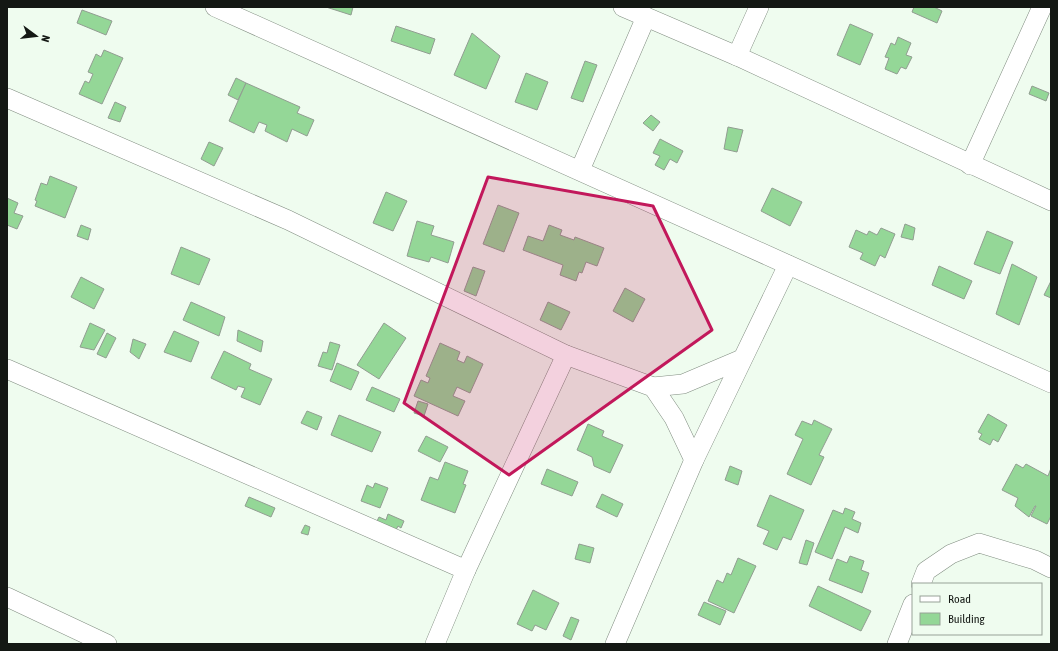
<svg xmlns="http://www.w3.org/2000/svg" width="1058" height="651" font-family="'Asap Condensed',sans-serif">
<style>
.building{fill:#94d797;stroke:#919d91}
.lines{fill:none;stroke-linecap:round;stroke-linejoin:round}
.minor-casing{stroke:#818d81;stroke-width:20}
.minor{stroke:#fff;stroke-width:19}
.marked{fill:#c2185b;fill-opacity:0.2;stroke:#c2185b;stroke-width:3;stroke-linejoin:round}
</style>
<rect width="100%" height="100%" fill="#effcef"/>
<g class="building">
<polygon points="326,7 353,7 351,15"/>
<polygon points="914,7 934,7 942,11 937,23 912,12"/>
<polygon points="82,10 112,21 106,35 77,23"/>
<polygon points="850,24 873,34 860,65 837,55"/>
<polygon points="396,26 435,39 430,54 391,41"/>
<polygon points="472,33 500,56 486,89 454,75"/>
<polygon points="898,37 911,43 906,55 912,57 906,69 901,67 897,74 885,69 889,58 885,57 891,43 895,45"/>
<polygon points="104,50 123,58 102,104 79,94 85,81 89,83 93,74 88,72 96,54 101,57"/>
<polygon points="585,61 597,65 583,102 571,98"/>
<polygon points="526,73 548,82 537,110 515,102"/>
<polygon points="236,78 246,83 238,100 228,95"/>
<polygon points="246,83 300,107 297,113 314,120 307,136 292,129 287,142 265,131 267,125 259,122 254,133 229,121"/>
<polygon points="1032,86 1049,93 1046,101 1029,94"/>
<polygon points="115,102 126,107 120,122 108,118"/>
<polygon points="651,115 660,122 653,131 643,123"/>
<polygon points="728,127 743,130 737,152 724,149"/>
<polygon points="660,139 683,151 677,163 670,159 664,170 655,165 660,156 653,153"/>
<polygon points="209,142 223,148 214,166 201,159"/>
<polygon points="50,176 77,187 65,218 35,206 37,201 35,200 41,183 47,185"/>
<polygon points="772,188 802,202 790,226 761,211"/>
<polygon points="386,192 407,201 393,231 373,223"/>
<polygon points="7,198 18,203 14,213 23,216 17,229 7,225"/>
<polygon points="498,205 519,213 504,252 483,244"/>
<polygon points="417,221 434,226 431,235 454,242 448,263 431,257 429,262 407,256"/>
<polygon points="905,224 915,228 913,240 901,237"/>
<polygon points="81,225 91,229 88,240 77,236"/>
<polygon points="549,225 562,230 560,235 574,240 575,237 604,248 597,266 586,262 582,273 579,272 576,281 560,275 563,265 523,250 528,236 543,241"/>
<polygon points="881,228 895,234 885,258 880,255 875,266 860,259 863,253 849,247 856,230 867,235 869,231 877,235"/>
<polygon points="987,231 1013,242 1000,274 974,264"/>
<polygon points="181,247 210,259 199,285 171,274"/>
<polygon points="1012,264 1037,277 1019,325 996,314"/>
<polygon points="939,266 972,281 964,299 932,285"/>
<polygon points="473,267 485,271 476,296 464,291"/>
<polygon points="81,277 104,289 94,309 71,297"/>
<polygon points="1051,281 1051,298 1044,295"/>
<polygon points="625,288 645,299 633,322 613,311"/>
<polygon points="191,302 225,317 219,336 183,320"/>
<polygon points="548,302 570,312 561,330 540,320"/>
<polygon points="90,323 105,330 94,350 80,347"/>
<polygon points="384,323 406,338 379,379 357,365"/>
<polygon points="238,330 263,341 261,352 237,341"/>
<polygon points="174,331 199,342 191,362 164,352"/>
<polygon points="107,333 116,338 106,358 97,354"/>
<polygon points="133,339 146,344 139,359 130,352"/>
<polygon points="330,342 340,345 332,370 318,366 323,352 327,353"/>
<polygon points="440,343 460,352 457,360 464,363 467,356 483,364 470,393 457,387 453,396 465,401 458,416 414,396 421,380 428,383 430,378 426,376"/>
<polygon points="224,351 251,364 249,369 272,379 260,405 241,397 245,388 238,386 236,390 211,378"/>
<polygon points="337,363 359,372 351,390 330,381"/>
<polygon points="372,387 400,399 394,412 366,400"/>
<polygon points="418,401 428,404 424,416 414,413"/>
<polygon points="307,411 322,417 317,430 301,423"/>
<polygon points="988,414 1007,425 998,442 993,439 990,445 979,439 982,434 978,432"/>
<polygon points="339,415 381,432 372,452 331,435"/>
<polygon points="814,420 832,429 819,455 824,457 811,485 787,474 803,439 795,435 802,421 812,425"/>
<polygon points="588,424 604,431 602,436 623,445 610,473 594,466 592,457 577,450"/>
<polygon points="426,436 448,447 440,462 418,451"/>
<polygon points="445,462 468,471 463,484 466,485 455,513 421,500 430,477 438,480"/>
<polygon points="1016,464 1023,468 1026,464 1048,476 1051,468 1051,516 1047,524 1031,516 1036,506 1035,506 1029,517 1015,506 1018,498 1002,490"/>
<polygon points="730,466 742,471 738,485 725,480"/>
<polygon points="547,469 578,482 572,496 541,484"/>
<polygon points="375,483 388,488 380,508 361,501 367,485 373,488"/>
<polygon points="602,494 623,504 617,517 596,507"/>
<polygon points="770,495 804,510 791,540 783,537 777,550 763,544 769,531 757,526"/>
<polygon points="249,497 275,508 271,517 245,506"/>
<polygon points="845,508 855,512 852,519 861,523 858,533 845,527 832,559 815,552 833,510 843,514"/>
<polygon points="388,514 404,521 401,528 398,526 392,538 373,529 379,517 386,520"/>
<polygon points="305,525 310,527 308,535 301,533"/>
<polygon points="806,540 814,543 807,565 799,563"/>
<polygon points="579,544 594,548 590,563 575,559"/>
<polygon points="850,556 864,561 861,570 869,573 862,593 829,580 837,559 847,563"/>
<polygon points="738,558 756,566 734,613 708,601 717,580 723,583 727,573 731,575"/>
<polygon points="818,586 871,611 861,631 809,606"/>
<polygon points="533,590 559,603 546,630 535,625 532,631 517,624"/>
<polygon points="704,602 726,611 720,625 698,615"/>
<polygon points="571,617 579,620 571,640 563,636"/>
</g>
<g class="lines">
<g class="minor-casing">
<g id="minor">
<polyline points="215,7 1051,383"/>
<polyline points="623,7 737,56 1051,201"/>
<polyline points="737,56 759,7"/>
<polyline points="7,98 288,220 566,355 653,387 674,418 694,460"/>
<polyline points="970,165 1042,7"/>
<polyline points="580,170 646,17"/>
<polyline points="7,369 466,570"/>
<polyline points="653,387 683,384 742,359"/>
<polyline points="921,584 926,571 951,554 979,543 1035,560 1051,568"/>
<polyline points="7,597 107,644"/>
<polyline points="435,644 466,570 566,355"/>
<polyline points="615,644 694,460 788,265"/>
<polyline points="897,644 913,604"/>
</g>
</g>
<use href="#minor" class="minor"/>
</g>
<path class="marked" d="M 488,177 L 653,206 L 712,330 L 509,475 L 404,403 Z"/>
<rect width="1058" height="651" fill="none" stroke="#141814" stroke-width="16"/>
<rect x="912" y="583" width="130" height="52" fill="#effcef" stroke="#97a197"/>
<rect x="920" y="596" width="20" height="6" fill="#ffffff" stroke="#97a197"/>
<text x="948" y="603" font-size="12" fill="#141814">Road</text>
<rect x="920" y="613" width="20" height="12" fill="#94d797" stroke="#97a197"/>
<text x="948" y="623" font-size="12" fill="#141814">Building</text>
<g transform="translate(36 36) rotate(105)" stroke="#effcef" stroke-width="3" paint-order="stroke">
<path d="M0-3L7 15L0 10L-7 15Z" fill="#141814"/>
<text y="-6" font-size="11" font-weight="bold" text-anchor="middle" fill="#141814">N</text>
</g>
</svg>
